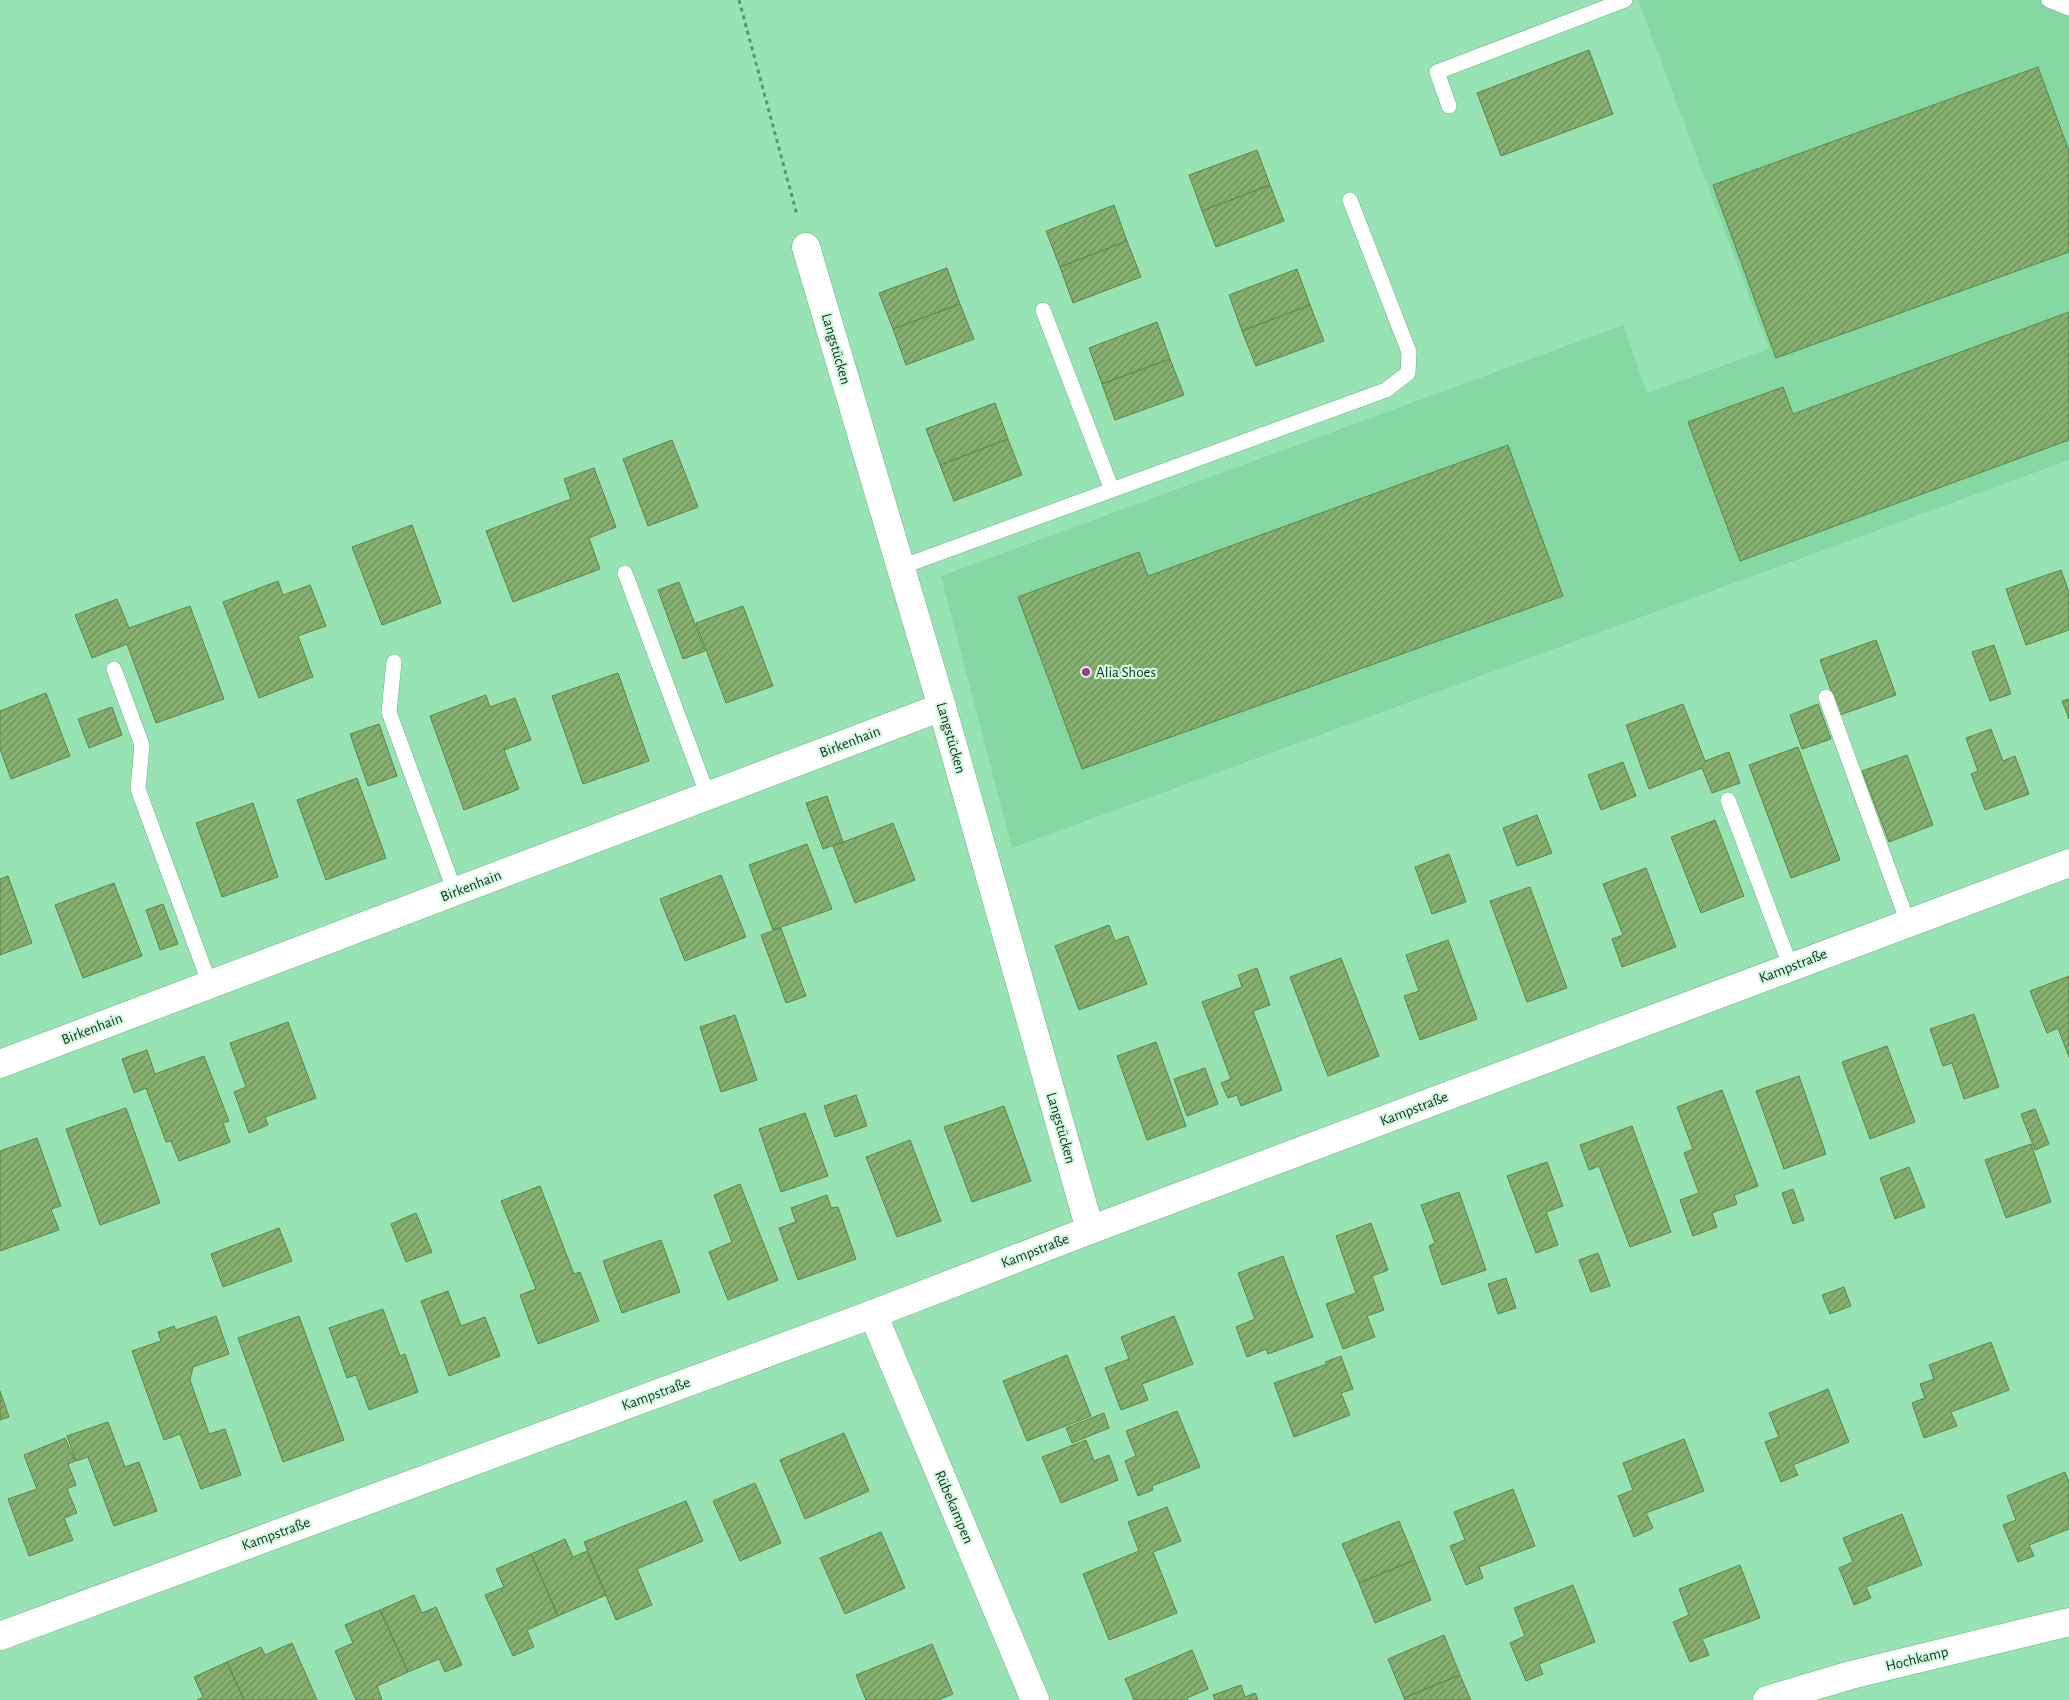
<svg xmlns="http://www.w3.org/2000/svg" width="2069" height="1700" font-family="'Alegreya Sans',sans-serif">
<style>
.built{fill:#85d8a4}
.building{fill:url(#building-hatch);stroke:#5e8648}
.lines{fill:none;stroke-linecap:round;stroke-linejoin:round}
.service-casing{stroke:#68b284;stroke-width:16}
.minor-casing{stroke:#68b284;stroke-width:29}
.path{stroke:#5c9370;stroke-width:3;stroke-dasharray:4 4;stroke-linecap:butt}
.service{stroke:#fff;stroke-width:15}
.minor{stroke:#fff;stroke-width:28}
.poi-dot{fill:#a73693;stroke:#d6fae1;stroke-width:2}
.labels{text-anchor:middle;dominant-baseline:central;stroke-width:4.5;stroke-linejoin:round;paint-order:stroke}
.street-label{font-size:15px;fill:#11301e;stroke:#d6fae1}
.poi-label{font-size:15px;fill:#11301e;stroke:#d6fae1;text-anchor:start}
</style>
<defs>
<pattern id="building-hatch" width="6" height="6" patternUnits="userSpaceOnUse" patternTransform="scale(1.25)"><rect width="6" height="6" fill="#86b070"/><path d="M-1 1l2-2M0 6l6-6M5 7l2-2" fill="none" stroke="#6c905b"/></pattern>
</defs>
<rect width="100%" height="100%" fill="#98e3b3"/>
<polygon class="built" points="1638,0 2069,0 2069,460 1012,848 941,576 1623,325 1647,393 1769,349"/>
<g class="building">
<polygon points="1589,50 1613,114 1501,156 1477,93"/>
<polygon points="2038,67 2069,151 2069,252 1776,358 1713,185"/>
<polygon points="1257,150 1270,185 1202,211 1189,175"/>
<polygon points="1270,185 1284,221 1216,247 1202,211"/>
<polygon points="1114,205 1127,241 1060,267 1046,231"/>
<polygon points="1127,241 1141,277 1073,303 1060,267"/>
<polygon points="947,268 960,304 893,329 879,293"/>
<polygon points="1297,269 1310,305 1242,331 1229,295"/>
<polygon points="960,304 974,339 906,365 893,329"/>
<polygon points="1310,305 1324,341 1256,366 1242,331"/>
<polygon points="2069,312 2069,440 1740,561 1688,422 1783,387 1793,414"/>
<polygon points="1157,322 1170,359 1102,384 1089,348"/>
<polygon points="1170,359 1184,395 1115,420 1102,384"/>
<polygon points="995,403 1008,439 940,465 926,429"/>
<polygon points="1008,439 1022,475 954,501 940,465"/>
<polygon points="672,440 698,507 648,526 623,459"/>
<polygon points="1508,445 1563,596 1082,769 1018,597 1139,552 1148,576"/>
<polygon points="594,468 616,527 589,538 600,569 513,602 486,531 571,499 564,479"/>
<polygon points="412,525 441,603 382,625 352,547"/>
<polygon points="2061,570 2069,592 2069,630 2026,645 2006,589"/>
<polygon points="278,581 283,595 310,585 326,626 298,636 313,677 259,698 223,602"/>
<polygon points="679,582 705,651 683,659 658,590"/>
<polygon points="117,599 129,628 190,606 224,699 156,723 127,644 92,658 75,615"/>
<polygon points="743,606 773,686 726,703 696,623"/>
<polygon points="1876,640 1896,695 1840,715 1820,660"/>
<polygon points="1994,645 2011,694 1990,701 1972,652"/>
<polygon points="618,673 649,761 583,784 552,696"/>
<polygon points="46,693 70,756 11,779 0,749 0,711"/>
<polygon points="486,695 490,707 515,698 531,740 504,750 519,789 464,810 430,716"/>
<polygon points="2069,699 2069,719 2062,701"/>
<polygon points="1683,704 1705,761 1729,752 1740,783 1712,793 1702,768 1649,789 1626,725"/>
<polygon points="1818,704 1831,739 1802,749 1790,715"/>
<polygon points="112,707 122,735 89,748 78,719"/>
<polygon points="379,724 397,776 368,786 350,734"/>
<polygon points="1991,729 2003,761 2015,756 2029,794 1985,810 1971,774 1978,771 1966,738"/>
<polygon points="1798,747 1840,860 1791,878 1749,765"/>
<polygon points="1907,755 1933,825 1889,842 1862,771"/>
<polygon points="1623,762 1636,796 1601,810 1588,775"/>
<polygon points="357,778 386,858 326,880 297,800"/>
<polygon points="827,796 843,842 823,849 806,803"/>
<polygon points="253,803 278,877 222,897 196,823"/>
<polygon points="1537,815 1552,853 1517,866 1503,828"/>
<polygon points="1715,820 1744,896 1701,913 1671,837"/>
<polygon points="893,823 915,880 855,903 833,846"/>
<polygon points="807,844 832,909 773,930 749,865"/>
<polygon points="1449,854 1466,902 1432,914 1415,867"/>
<polygon points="1646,868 1676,947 1622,967 1612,939 1623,935 1603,884"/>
<polygon points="721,875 746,937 685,961 660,899"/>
<polygon points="8,876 32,943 0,955 0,879"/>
<polygon points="114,883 142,956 83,978 55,905"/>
<polygon points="1530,887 1567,988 1527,1002 1490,901"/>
<polygon points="163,904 178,944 160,950 146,910"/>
<polygon points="1109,925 1115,941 1128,936 1147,984 1079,1010 1055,946"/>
<polygon points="781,928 806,996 786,1003 761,935"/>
<polygon points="1448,940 1477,1019 1420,1040 1404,996 1419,991 1406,955"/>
<polygon points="1341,958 1379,1056 1328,1076 1290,977"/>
<polygon points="1257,968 1270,1005 1253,1011 1282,1090 1241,1106 1237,1095 1228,1098 1221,1083 1231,1079 1202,1002 1242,987 1238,975"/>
<polygon points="2069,976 2069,1057 2058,1028 2047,1033 2030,991"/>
<polygon points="1974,1014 1999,1087 1964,1099 1952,1063 1943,1066 1930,1029"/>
<polygon points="735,1015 757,1080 721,1092 700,1027"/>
<polygon points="288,1022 316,1098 265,1117 268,1125 249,1133 234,1092 246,1087 230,1043"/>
<polygon points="1156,1042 1186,1126 1147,1140 1117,1056"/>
<polygon points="1887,1046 1915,1122 1870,1139 1842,1062"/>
<polygon points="147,1050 155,1074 204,1056 229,1121 223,1123 230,1142 179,1161 171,1141 166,1142 146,1088 134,1093 122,1059"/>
<polygon points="1205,1068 1218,1104 1187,1116 1174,1079"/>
<polygon points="1799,1076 1826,1154 1784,1169 1756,1091"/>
<polygon points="1722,1090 1758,1186 1734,1195 1737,1204 1712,1213 1717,1227 1693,1236 1680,1200 1699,1193 1684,1153 1693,1149 1677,1107"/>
<polygon points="856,1095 867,1126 835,1137 824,1106"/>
<polygon points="1004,1106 1031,1181 972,1202 944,1127"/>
<polygon points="126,1108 160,1203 100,1225 66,1129"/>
<polygon points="2035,1109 2049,1144 2035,1150 2021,1114"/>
<polygon points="805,1113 828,1176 781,1192 759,1129"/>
<polygon points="1632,1126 1671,1232 1630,1247 1599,1166 1589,1170 1580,1145"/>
<polygon points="37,1138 61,1206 51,1209 59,1230 0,1251 0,1151"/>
<polygon points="910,1140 941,1221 897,1237 866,1157"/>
<polygon points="2031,1144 2051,1202 2006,1218 1985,1160"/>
<polygon points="1547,1162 1563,1206 1546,1212 1558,1245 1536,1253 1507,1176"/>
<polygon points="1909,1167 1925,1207 1895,1219 1880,1178"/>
<polygon points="740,1184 778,1280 728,1300 709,1252 732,1242 714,1195"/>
<polygon points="540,1186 574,1274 580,1272 599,1321 538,1344 520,1295 536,1289 501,1201"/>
<polygon points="1793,1189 1804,1220 1793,1224 1782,1193"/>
<polygon points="1459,1192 1486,1270 1442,1285 1429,1246 1435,1243 1421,1205"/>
<polygon points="827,1195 831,1208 838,1207 856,1259 798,1280 779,1228 796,1222 791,1208"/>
<polygon points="416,1213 432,1252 406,1262 391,1224"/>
<polygon points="1371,1223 1388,1270 1372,1276 1384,1310 1367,1316 1375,1337 1343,1349 1326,1304 1356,1293 1336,1236"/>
<polygon points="279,1228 292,1261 223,1287 211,1254"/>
<polygon points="661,1240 680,1292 622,1313 603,1261"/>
<polygon points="1598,1253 1610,1286 1591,1292 1579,1260"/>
<polygon points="1283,1256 1313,1337 1268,1354 1266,1349 1247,1357 1236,1327 1255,1319 1238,1273"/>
<polygon points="1506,1278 1516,1308 1498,1314 1488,1284"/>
<polygon points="1844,1287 1851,1306 1830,1314 1822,1295"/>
<polygon points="448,1291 461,1326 485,1317 500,1356 449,1376 421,1301"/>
<polygon points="383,1309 400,1356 405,1354 418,1392 369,1410 356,1375 347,1378 329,1328"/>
<polygon points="216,1316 229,1354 193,1367 190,1380 209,1434 225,1429 241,1475 201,1489 180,1434 164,1440 132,1351 161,1341 158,1332 174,1326 176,1330"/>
<polygon points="299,1316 344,1440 283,1462 238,1338"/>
<polygon points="1174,1316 1193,1364 1142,1384 1148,1400 1121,1410 1105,1368 1129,1359 1121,1337"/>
<polygon points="1991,1342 2009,1390 1951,1412 1957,1426 1924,1438 1912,1403 1925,1398 1920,1384 1934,1379 1929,1365"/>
<polygon points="1067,1355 1091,1416 1027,1441 1003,1381"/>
<polygon points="1341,1356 1353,1389 1341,1393 1350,1415 1294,1437 1274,1383 1327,1364 1325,1362"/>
<polygon points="1828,1389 1849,1442 1793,1465 1798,1475 1781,1482 1765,1442 1779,1437 1769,1413"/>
<polygon points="0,1391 9,1417 0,1420"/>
<polygon points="1177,1411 1200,1467 1152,1486 1153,1490 1138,1496 1125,1461 1136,1456 1126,1431"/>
<polygon points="1104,1413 1109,1428 1072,1443 1066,1428"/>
<polygon points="108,1422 125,1467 139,1462 157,1511 114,1526 88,1457 76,1461 67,1436"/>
<polygon points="844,1433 869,1491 805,1519 780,1460"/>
<polygon points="65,1438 75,1461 68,1464 76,1485 67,1489 77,1513 64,1518 73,1540 29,1556 8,1499 37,1489 24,1455"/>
<polygon points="1684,1439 1704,1491 1646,1513 1653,1528 1634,1537 1618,1496 1633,1490 1623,1463"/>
<polygon points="1086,1440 1094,1461 1109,1455 1118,1480 1061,1503 1042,1457"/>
<polygon points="2065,1472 2069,1482 2069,1529 2029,1545 2034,1556 2018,1562 2003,1525 2016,1520 2007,1496"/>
<polygon points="755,1483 781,1543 740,1561 713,1501"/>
<polygon points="1513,1489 1535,1546 1479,1567 1483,1578 1466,1585 1450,1546 1465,1540 1454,1512"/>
<polygon points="686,1501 703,1541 637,1569 652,1605 616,1620 584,1542"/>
<polygon points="1167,1507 1181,1541 1153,1552 1177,1613 1109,1640 1083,1574 1139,1551 1128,1522"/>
<polygon points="1902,1514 1922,1565 1866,1587 1871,1598 1854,1605 1839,1568 1853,1562 1843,1538"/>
<polygon points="1399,1521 1415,1560 1359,1583 1342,1544"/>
<polygon points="881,1532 905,1588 845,1614 820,1558"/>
<polygon points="565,1539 573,1557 587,1551 606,1595 558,1616 531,1554"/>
<polygon points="531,1554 558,1616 527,1630 534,1647 513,1656 485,1595 504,1587 496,1569"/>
<polygon points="1415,1560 1431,1600 1375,1623 1359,1583"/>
<polygon points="1740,1565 1760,1618 1702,1639 1709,1655 1690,1662 1673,1622 1689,1615 1679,1589"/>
<polygon points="1573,1585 1595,1642 1539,1664 1543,1674 1526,1681 1510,1643 1525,1636 1514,1608"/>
<polygon points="414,1595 422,1613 436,1607 462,1665 445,1672 439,1659 408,1672 380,1610"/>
<polygon points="380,1610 408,1672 377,1686 382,1700 356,1700 335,1651 353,1643 345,1625"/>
<polygon points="1444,1635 1460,1675 1404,1698 1388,1659"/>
<polygon points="292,1643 317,1700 244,1700 227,1662 261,1647 265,1655"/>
<polygon points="932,1644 953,1694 938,1700 866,1700 856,1675"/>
<polygon points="1192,1650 1208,1689 1187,1698 1188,1700 1134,1700 1125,1679"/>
<polygon points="227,1662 244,1700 197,1700 203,1697 194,1677"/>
<polygon points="1460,1675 1471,1700 1405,1700 1404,1698"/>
<polygon points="1241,1685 1245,1697 1255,1693 1258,1700 1215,1700 1213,1695"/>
</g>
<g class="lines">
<g class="service-casing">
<g id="service">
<polyline points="2049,0 2069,8"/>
<polyline points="1449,106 1437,72 1625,0"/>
<polyline points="1043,310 1112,490"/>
<polyline points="901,567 1386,390 1408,373 1409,352 1350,200"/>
<polyline points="625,573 708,796"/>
<polyline points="394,662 389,712 455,892"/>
<polyline points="114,669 142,745 138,789 210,985"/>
<polyline points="1826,697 1908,923"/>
<polyline points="1728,800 1791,968"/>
</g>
</g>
<g class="minor-casing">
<g id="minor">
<polyline points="806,247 942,707 1090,1230"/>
<polyline points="0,1064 942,707"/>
<polyline points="873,1314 1035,1700"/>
<polyline points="0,1636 873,1314 1090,1230 2069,863"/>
<polyline points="1767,1700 1851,1675 2069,1622"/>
</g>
</g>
<polyline class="path" points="739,0 797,215"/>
<use href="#service" class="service"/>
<use href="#minor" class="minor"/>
</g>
<circle class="poi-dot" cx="1086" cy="672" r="5"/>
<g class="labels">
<g class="street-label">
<text transform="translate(836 349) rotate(74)">Langstücken</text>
<text transform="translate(951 738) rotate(74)">Langstücken</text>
<text transform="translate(850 742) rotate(-21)">Birkenhain</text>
<text transform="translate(471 886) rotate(-21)">Birkenhain</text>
<text transform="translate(1793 966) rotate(-21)">Kampstraße</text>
<text transform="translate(92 1029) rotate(-21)">Birkenhain</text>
<text transform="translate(1414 1109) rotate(-21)">Kampstraße</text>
<text transform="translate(1061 1128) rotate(74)">Langstücken</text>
<text transform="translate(1035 1251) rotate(-21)">Kampstraße</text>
<text transform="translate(656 1394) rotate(-20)">Kampstraße</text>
<text transform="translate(954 1507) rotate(67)">Rübekampen</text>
<text transform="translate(276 1534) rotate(-20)">Kampstraße</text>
<text transform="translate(1917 1659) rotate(-14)">Hochkamp</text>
</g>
<g class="poi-label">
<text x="1096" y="672">Alia Shoes</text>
</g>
</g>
</svg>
